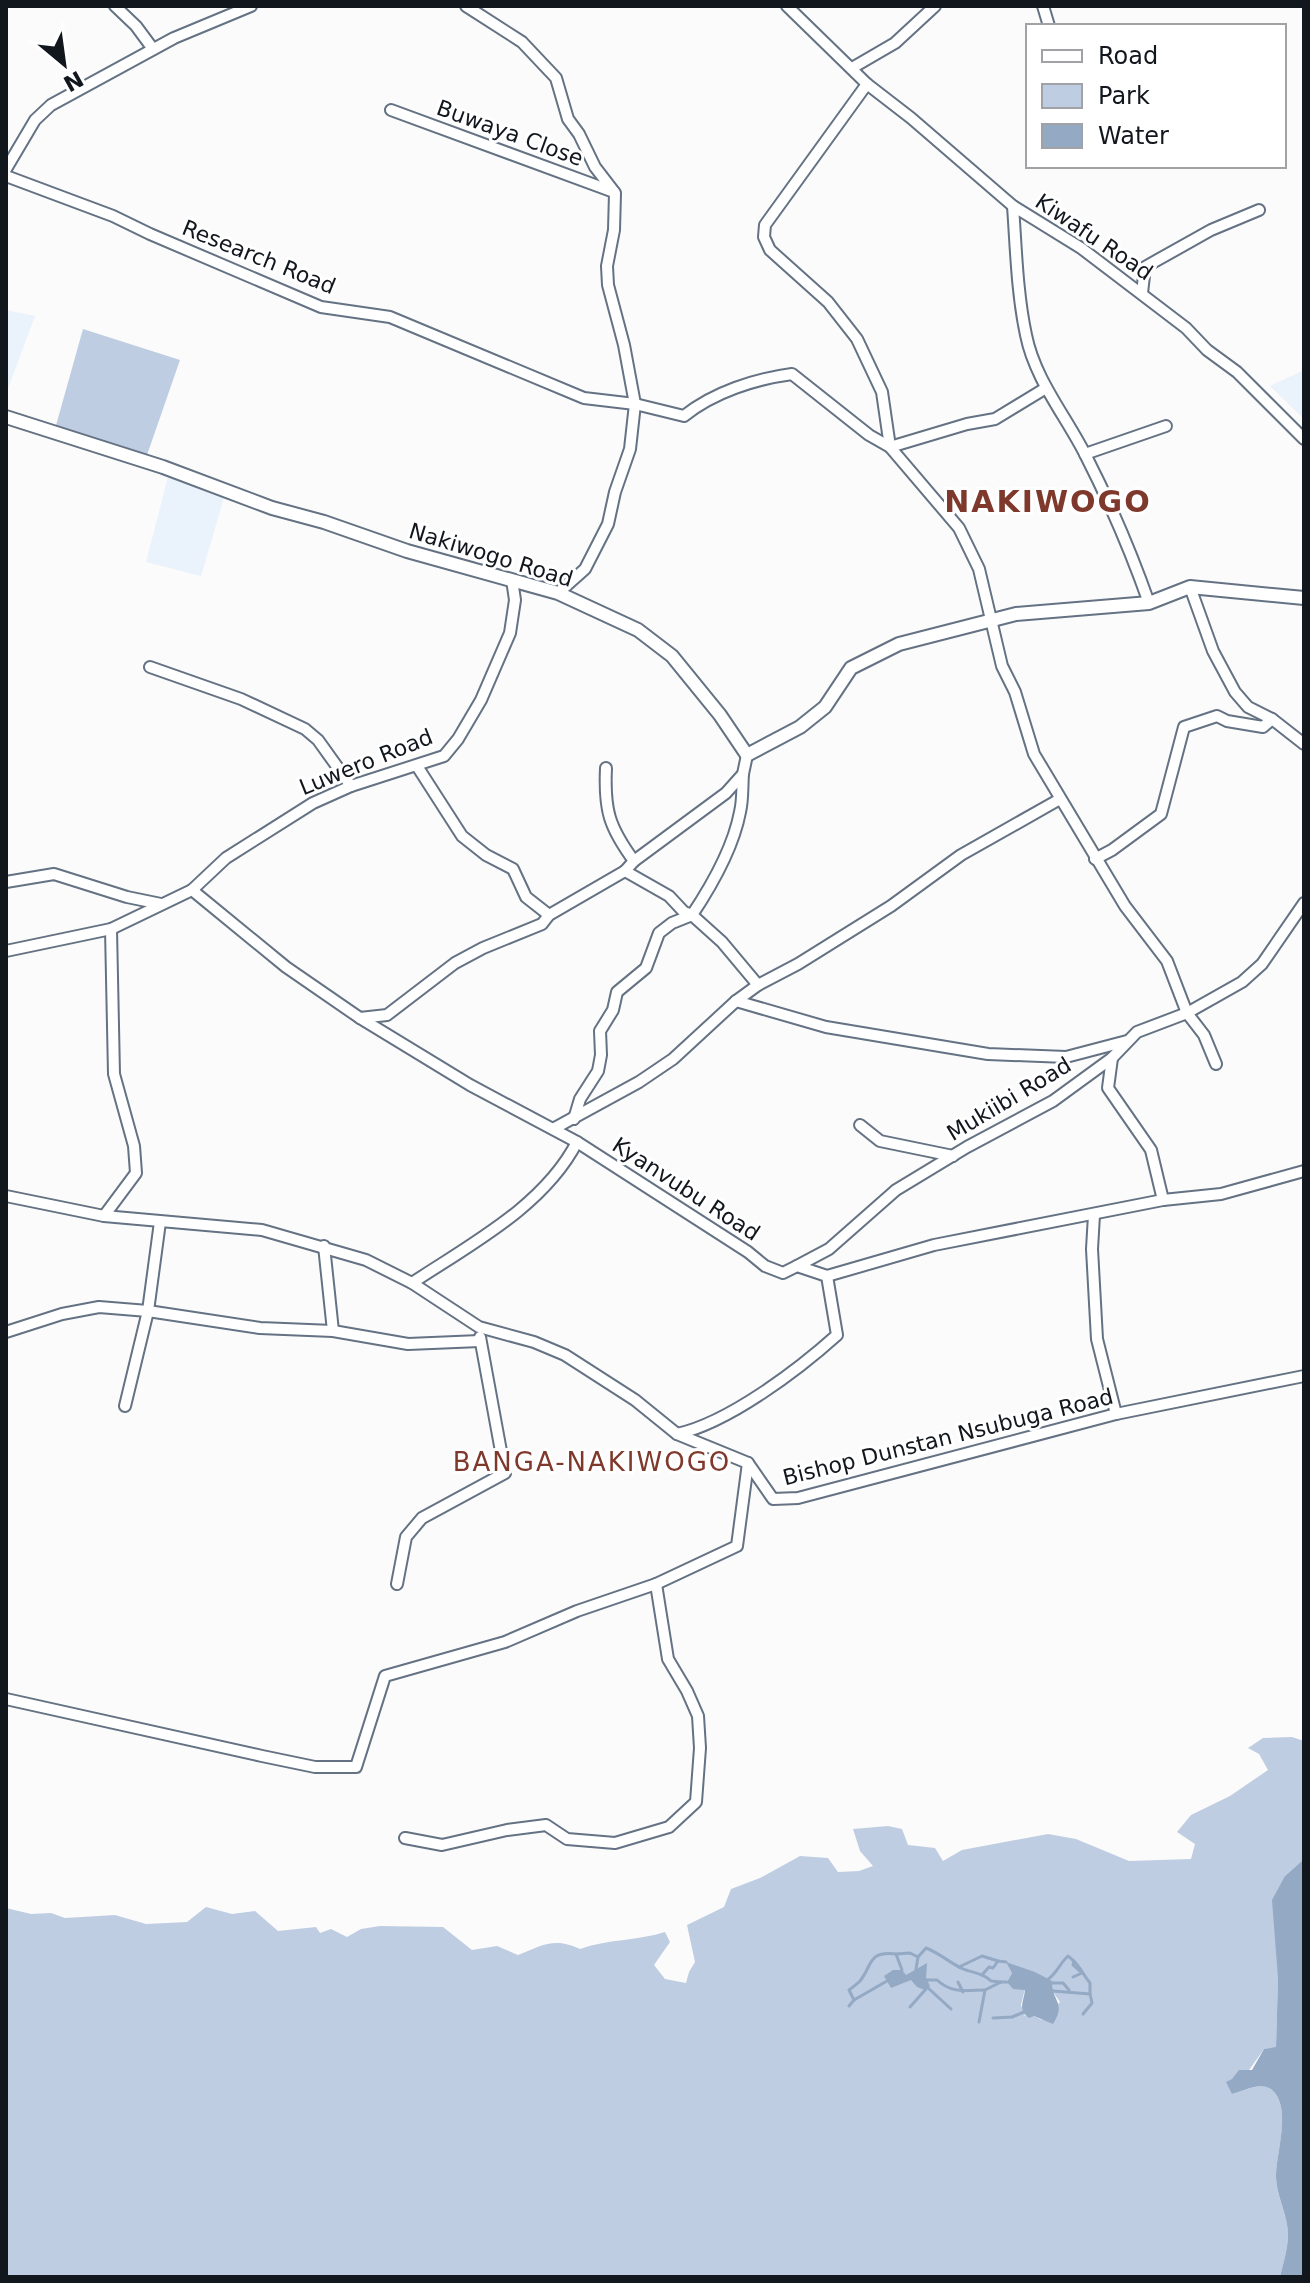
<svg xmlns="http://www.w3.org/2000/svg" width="1310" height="2283" font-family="'DejaVu Sans',sans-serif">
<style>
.built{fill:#eaf2fc}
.green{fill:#becde2;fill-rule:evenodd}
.water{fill:#94a9c4}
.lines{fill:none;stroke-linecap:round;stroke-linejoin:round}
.stream{stroke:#94a9c4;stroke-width:3}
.minor-casing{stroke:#647283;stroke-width:14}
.tertiary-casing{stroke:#647283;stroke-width:16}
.minor{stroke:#fff;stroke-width:10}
.tertiary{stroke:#fff;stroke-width:12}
.labels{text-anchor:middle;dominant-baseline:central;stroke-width:6;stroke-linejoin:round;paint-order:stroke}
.street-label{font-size:22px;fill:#12171e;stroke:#fff}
.quarter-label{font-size:26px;letter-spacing:2px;fill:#7f392c;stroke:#fff}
.district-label{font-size:30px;font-weight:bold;letter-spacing:2px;fill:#7f392c;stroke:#fff}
</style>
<rect width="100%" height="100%" fill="#fbfbfb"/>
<g class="built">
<polygon points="6,310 35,316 6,394"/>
<polygon points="1304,370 1304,419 1270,386"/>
<polygon points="168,477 225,494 201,576 146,562"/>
</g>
<g class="green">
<polygon points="83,329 180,360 147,455 55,429"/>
<path d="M 1292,1737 L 1304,1741 L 1304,1859 L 1285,1876 L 1278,1978 L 1276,2048 L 1264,2049 L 1232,2094 C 1244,2091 1263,2080 1273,2091 C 1291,2110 1277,2150 1276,2174 C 1275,2195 1288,2214 1288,2235 C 1288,2248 1283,2264 1280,2277 L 6,2277 L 6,1908 L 31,1914 L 51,1913 L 65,1918 L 115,1915 L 146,1924 L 187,1922 L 206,1907 L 232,1914 L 255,1911 L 278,1931 L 316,1927 L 320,1933 L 331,1929 L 347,1937 L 361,1929 L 380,1926 L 443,1927 L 472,1950 L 497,1946 L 518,1955 C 543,1945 554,1937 580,1949 C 607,1939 637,1941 665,1932 L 670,1942 L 654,1965 L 665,1979 L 686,1983 L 689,1972 L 695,1962 L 687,1925 L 724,1907 L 731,1889 L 760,1878 L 800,1856 L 828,1858 L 838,1872 L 859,1871 L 873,1866 L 860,1851 L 853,1829 L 888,1826 L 902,1829 L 908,1845 L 935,1848 L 943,1861 L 962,1850 L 1048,1834 L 1076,1839 L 1129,1861 L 1191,1859 L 1195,1844 L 1177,1832 L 1191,1815 L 1230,1796 L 1268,1770 L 1259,1754 L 1248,1748 L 1263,1738 ZM 1035,1972 L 1043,1978 L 1060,2002 L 1042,2020 L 1034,2016 L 1025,2016 L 1021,2005 L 1025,1989 L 1007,1982 L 1012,1973 Z"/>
</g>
<g class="water">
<path d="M 1304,1859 L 1304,2277 L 1280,2277 C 1283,2264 1288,2248 1288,2235 C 1288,2214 1275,2194 1276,2174 C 1277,2150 1291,2109 1273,2091 C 1262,2080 1244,2091 1232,2094 L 1226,2082 L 1232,2079 L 1239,2070 L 1252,2070 L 1264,2049 L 1276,2047 L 1278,1978 L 1272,1900 L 1285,1876 Z"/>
<path d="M 1006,1962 L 1035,1972 L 1052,1981 C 1051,2001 1067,2002 1053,2024 L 1034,2016 L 1029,2018 C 1017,2010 1024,2001 1025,1990 L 1013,1989 L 1007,1982 L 1012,1973 Z"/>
<polygon points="927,1963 926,1978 930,1986 925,1990 917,1987 911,1980 891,1988 884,1976 893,1970 902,1970 906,1975"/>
</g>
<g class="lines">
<g class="stream">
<polyline points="896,1954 910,1953 918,1957"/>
<polyline points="959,1967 982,1956 998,1961"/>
<path d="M 916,1969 L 918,1957 L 926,1948 C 939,1953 949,1962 961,1968 C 971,1973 982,1972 991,1981 L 1001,1982"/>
<polyline points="982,1975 989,1967 993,1968 998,1961 1006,1962"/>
<polyline points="1073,1977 1082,1973 1073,1965 1074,1961"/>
<path d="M 926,1980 L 937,1980 C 952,1994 966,1990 985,1990"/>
<path d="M 1047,1980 C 1057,1974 1059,1964 1068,1956 C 1081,1966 1081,1972 1090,1983 L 1090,1994"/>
<polyline points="958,1982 963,1992"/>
<polyline points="1048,1983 1063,1983 1069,1990"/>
<polyline points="927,1987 951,2009"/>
<polyline points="1053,1991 1090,1994 1092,2003 1083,2014"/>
<path d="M 854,2000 L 849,1990 C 853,1987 857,1984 860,1981 C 873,1965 867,1951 896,1954 L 902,1970"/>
<polyline points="849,2006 854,2000 887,1981"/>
<polyline points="910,2007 926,1989"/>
<polyline points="993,2018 1012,2017 1024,2012"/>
<polyline points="979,2022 985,1990 1001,1982 1007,1982"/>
</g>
<g class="minor-casing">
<g id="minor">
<polyline points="115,6 136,26 153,49"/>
<polyline points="466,6 522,42 556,78 568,119 579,134 595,167 615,193 614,230 607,266 608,285 624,345 635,404 630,449 615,492 608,524 585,569 558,593"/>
<polyline points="787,6 867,84 911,118 1013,206 1081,248 1186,328 1207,350 1237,372 1304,439"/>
<polyline points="1043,6 1049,26"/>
<polyline points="852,68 895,43 935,6"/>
<polyline points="867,84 765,225 764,237 770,250 828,302 857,339 882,392 890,447 967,424 995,419 1046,388"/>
<polyline points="391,110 614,192"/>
<polyline points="6,169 35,120 51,105 174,38 251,6"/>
<path d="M 6,176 L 113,216 L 150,234 L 321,307 L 390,317 L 584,398 L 635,404 L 684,416 C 714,392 755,379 792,374 L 869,435 L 890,447 L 959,528 L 979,569 L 1002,666 L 1015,692 L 1034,754 L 1125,906 L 1167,961 L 1187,1013 L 1204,1035 L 1216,1064"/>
<path d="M 1013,206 C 1016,248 1017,293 1026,335 C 1035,380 1066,416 1086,456 C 1110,503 1131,552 1149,603"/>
<polyline points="1142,293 1145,267 1211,230 1259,210"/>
<polyline points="1085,454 1166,426"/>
<polyline points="1190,587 1213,651 1235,692 1248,707 1272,719 1304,744"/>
<polyline points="150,667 241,699 305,729 318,740 351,786"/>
<polyline points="417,766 462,836 486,855 513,869 526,897 549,915"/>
<path d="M 606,768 C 604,810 609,827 634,861"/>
<polyline points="1095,859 1112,850 1161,814 1184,727 1217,716 1227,721 1263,727 1272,719"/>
<path d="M 625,871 L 669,896 L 684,912 L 692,915 C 712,885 733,849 740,812 C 743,800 742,787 743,774"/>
<polyline points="6,882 54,874 127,897 161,904"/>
<polyline points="192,890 286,967 360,1018 470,1085 577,1142 748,1252 765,1266 783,1273 797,1266 827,1276 934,1245 1163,1200 1221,1194 1304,1171"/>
<polyline points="6,951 111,929 192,890 226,858 313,803 351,786 444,756 458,739 481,700 510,633 515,600 512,580"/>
<polyline points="736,1001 826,1027 988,1054 1066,1057 1127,1041"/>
<polyline points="360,1018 387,1015 455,963 483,948 542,924 549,915 625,871 634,861 726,793 743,774 747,755"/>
<polyline points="1112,1058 1108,1088 1151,1150 1163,1200"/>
<polyline points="574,1119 580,1099 598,1071 601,1055 600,1031 613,1010 617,992 646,968 659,933 672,923 692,915 722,942 758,985"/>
<polyline points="860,1125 880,1141 953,1156"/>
<polyline points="553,1129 639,1082 673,1059 736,1001 758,985 798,964 891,906 961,855 1060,799"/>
<polyline points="6,1196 104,1216 262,1230 366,1260 412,1283 479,1327 534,1342 565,1355 635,1400 677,1434 748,1463 773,1499 798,1498 1116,1414 1304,1376"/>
<polyline points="1094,1215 1092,1249 1097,1339 1116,1414"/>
<polyline points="104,1216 136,1173 134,1146 114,1074 111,929"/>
<polyline points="324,1246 333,1331"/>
<polyline points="797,1266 829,1249 896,1190 967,1147 1053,1101 1112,1058 1137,1032 1187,1013 1242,982 1262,964 1304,903"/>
<path d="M 412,1283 C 471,1244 544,1206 577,1142"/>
<polyline points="6,1332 62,1314 99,1307 148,1311 260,1328 333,1331 408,1344 480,1341"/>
<polyline points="125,1406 148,1311 160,1222"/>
<path d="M 677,1434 C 728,1423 798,1370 837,1335 L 827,1276"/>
<polyline points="397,1584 406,1537 422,1518 505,1473 480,1337"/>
<polyline points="6,1699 262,1756 315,1767 356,1767 385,1676 505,1642 577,1611 656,1584 737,1546 748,1463"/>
<polyline points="405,1838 442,1845 507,1830 546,1825 567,1839 615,1843 669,1827 696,1802 700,1748 698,1716 687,1691 668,1659 656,1584"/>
</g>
</g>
<g class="tertiary-casing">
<polyline id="tertiary" points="6,417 163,467 272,508 324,522 407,551 558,593 638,630 672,656 720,715 747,755 800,727 825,707 851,668 899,644 1016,614 1149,603 1190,587 1304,598"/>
</g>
<use href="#minor" class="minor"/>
<use href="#tertiary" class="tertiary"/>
</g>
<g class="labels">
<g class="street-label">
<text transform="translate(510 133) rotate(20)">Buwaya Close</text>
<text transform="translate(1094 237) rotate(34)">Kiwafu Road</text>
<text transform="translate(259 257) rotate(22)">Research Road</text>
<text transform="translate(491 555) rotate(17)">Nakiwogo Road</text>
<text transform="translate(366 762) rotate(-22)">Luwero Road</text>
<text transform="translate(1009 1099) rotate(-31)">Mukiibi Road</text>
<text transform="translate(686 1189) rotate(33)">Kyanvubu Road</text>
<text transform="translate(948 1437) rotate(-14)">Bishop Dunstan Nsubuga Road</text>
</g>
<g class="quarter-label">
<text x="592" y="1462">BANGA-NAKIWOGO</text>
</g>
<g class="district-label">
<text x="1048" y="501">NAKIWOGO</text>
</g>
</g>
<rect width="1310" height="2283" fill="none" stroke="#12171e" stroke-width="16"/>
<rect x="1026" y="24" width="260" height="144" fill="#ffffff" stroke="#a0a2a5" stroke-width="2"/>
<rect x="1042" y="50" width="40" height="12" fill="#ffffff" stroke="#a0a2a5" stroke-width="2"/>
<text x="1098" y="64" font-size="24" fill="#12171e">Road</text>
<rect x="1042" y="84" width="40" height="24" fill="#becde2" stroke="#a0a2a5" stroke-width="2"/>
<text x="1098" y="104" font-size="24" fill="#12171e">Park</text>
<rect x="1042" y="124" width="40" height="24" fill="#94a9c4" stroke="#a0a2a5" stroke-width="2"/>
<text x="1098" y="144" font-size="24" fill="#12171e">Water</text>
<g transform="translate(64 64) rotate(151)" stroke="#ffffff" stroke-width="6" paint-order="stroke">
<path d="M0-6L14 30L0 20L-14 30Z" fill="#12171e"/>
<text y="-12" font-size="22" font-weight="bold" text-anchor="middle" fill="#12171e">N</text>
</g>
</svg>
